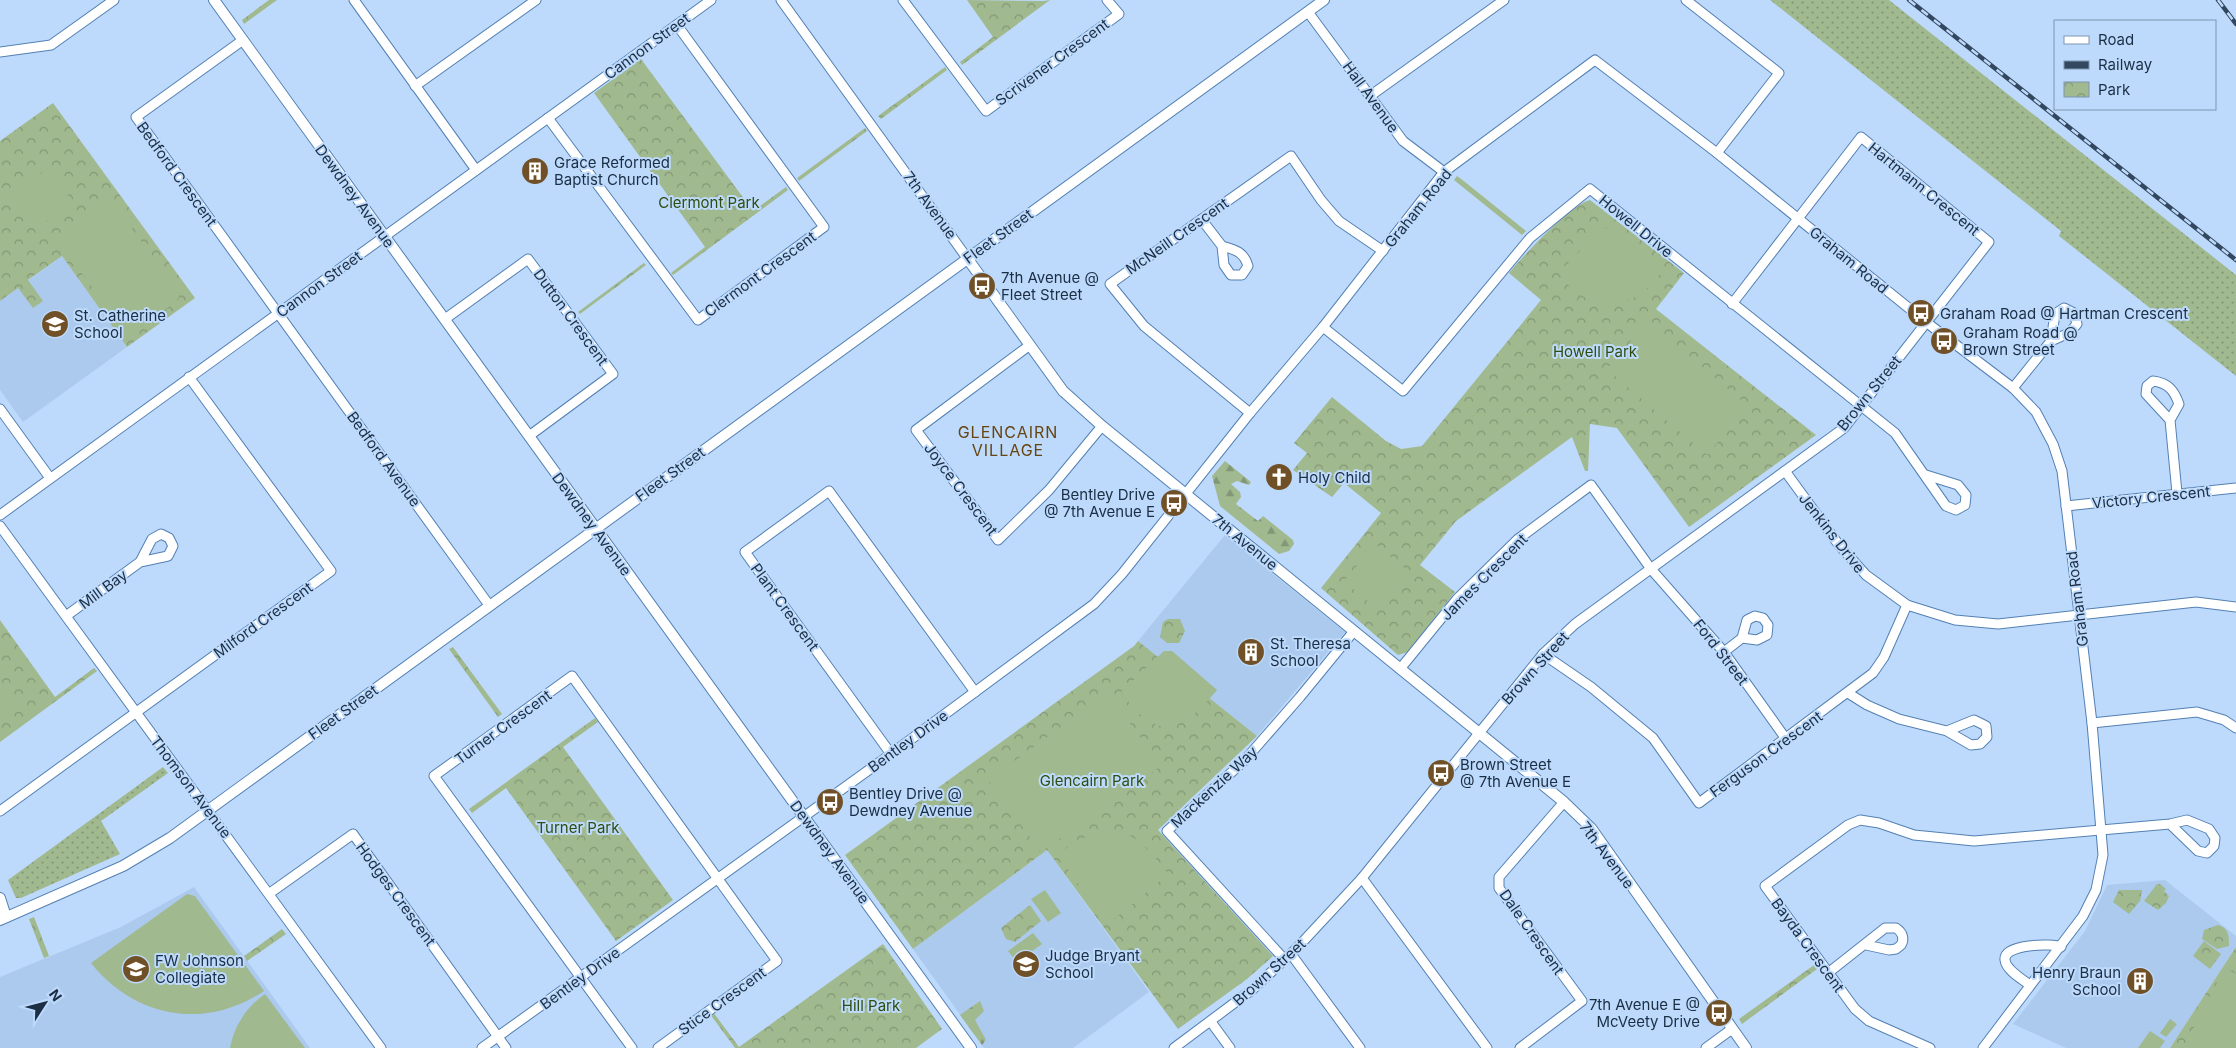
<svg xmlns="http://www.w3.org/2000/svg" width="2236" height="1048" font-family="Inter,sans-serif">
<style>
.built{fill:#abcaed}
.grass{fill:url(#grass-dots)}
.forest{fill:url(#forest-firs)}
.park{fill:url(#park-crowns)}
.garden{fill:#a1b98f}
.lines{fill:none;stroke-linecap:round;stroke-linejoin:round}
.minor-casing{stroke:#5380b3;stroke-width:11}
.tertiary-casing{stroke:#5380b3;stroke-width:12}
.minor{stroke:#fff;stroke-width:9}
.tertiary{stroke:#fff;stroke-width:10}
.rail-casing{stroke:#33485f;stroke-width:4.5}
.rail{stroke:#bddafc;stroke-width:2.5;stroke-dasharray:8;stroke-linecap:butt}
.labels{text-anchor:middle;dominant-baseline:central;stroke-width:4;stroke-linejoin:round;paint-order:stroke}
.street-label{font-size:15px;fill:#1b2e44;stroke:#bddafc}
.poi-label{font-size:15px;fill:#1b2e44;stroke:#bddafc;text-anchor:start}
.park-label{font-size:15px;fill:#2f4d0e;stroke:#bddafc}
.neighbourhood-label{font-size:16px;letter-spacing:1px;fill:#674511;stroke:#bddafc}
</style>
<defs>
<pattern id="grass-dots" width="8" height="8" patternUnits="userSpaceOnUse" patternTransform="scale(1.25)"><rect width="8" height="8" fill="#a1b98f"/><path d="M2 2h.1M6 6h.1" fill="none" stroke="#829776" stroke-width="1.8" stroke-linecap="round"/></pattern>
<pattern id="forest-firs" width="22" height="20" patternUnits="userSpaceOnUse" patternTransform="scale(1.25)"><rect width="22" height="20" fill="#a1b98f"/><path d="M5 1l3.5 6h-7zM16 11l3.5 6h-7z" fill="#829776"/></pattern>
<pattern id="park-crowns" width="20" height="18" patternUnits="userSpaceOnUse" patternTransform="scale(1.25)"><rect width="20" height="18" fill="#a1b98f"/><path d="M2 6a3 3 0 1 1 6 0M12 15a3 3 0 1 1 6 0" fill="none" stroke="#829776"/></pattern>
</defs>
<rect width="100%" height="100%" fill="#bddafc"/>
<g class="built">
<polygon points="62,256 127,347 23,422 0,390 0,301"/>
<polygon points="1225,535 1345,632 1257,736 1138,641"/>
<polygon points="1047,850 1149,992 1073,1048 984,1048 913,949"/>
<polygon points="2165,880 2236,936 2236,947 2170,1048 2066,1048 2013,1024 2085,931 2107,885"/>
<polygon points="194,887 310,1048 0,1048 0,977 121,927"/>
</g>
<g class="grass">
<polygon points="1770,0 1889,0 2236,275 2236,376 2059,236 2061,231"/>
<polygon points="163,767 168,773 101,821 120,854 21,898 16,898 8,880"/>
</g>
<g class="forest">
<polygon points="1225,461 1251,482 1249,485 1237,481 1231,484 1240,492 1241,497 1236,504 1258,521 1263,516 1293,540 1294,544 1289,551 1279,554 1220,506 1212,476"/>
<polygon points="980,1001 984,1011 975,1020 986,1040 982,1045 960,1015"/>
</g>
<g class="park">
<polygon points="269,0 277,0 244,24 242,20"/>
<polygon points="967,0 1044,1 1050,0 962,65 960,62 993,37"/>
<polygon points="641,59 753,211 786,187 788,190 673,275 671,273 705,247 594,93"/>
<polygon points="945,67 947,70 881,119 878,116"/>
<polygon points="53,103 195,298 127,347 62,256 28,280 43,301 33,308 18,288 0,301 0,141"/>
<polygon points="865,128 867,131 799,181 797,178"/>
<polygon points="1457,176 1465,182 1526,231 1522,235 1454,180"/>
<path d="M 1590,200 L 1684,273 L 1656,309 L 1816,435 L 1689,527 L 1617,428 L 1590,424 L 1588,471 L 1585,471 L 1572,437 L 1456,521 L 1420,565 L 1455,592 L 1408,652 L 1398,655 L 1321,588 L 1381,513 L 1344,483 L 1332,497 L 1293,470 L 1307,453 L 1294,443 L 1332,397 L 1386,441 L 1401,449 L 1422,446 L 1541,300 L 1509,273 C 1523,256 1570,205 1590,200 Z"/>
<polygon points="644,263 646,265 580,314 578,312"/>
<polygon points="1168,619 1180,619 1185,631 1179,643 1167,643 1160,637 1163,622"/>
<polygon points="0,620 55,697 94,668 97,671 0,742"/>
<polygon points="1138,641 1257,736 1158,830 1273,956 1247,979 1178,1029 1047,850 913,949 845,855 1134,646"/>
<polygon points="453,647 502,714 498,717 449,649"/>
<polygon points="595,718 598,722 563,747 673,900 616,941 506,788 472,813 469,809"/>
<polygon points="2157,884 2160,884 2166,889 2164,891 2169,896 2166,903 2158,910 2144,901"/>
<polygon points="2119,890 2142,890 2140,901 2129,914 2113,902"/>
<polygon points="1030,905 1041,921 1015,942 1006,939 1001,928"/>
<polygon points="34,917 49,956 44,958 29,919"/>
<path d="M 2218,925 C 2229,928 2229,937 2229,946 L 2217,949 L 2202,939 L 2204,930 Z"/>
<polygon points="282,929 286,934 247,961 244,956"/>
<polygon points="2204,941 2221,954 2210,969 2193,956"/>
<polygon points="883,944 942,1029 916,1048 735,1048 710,1014 713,1012 739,1047"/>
<polygon points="2236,947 2236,1048 2170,1048"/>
<polygon points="1814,965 1817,969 1742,1024 1739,1019"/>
</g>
<g class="garden">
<polygon points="48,168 73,202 35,230 10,197"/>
<polygon points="107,201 113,204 119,211 177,290 179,296 177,301 134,332 129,332 123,328 62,247 60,238 63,231 101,203"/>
<polygon points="1608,228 1663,271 1641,295 1618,303 1592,302 1572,289 1558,273 1602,229"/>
<polygon points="1648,321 1748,406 1707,455 1607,369"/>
<polygon points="1375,544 1408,571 1377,609 1344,581"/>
<path d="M 1164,651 L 1172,651 L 1217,690 C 1180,734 1158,743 1121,692 Z"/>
<polygon points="0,681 18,707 0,718"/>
<polygon points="1108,693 1161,766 1041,852 988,780"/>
<path d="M 1100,832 C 1106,832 1114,831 1120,832 C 1140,837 1156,858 1168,874 L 1111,922 L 1103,920 L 1057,854 L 1079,840 Z"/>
<polygon points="1045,890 1061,913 1048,922 1031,899"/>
<path d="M 187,894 L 195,896 L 264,991 C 205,1030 136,1019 91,963 Z"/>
<polygon points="1033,933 1042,944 1017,962 1008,951"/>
<polygon points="2229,970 2236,974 2236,1048 2183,1048 2223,971"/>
<path d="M 265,994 L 305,1048 L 230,1048 C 234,1026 247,1006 265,994 Z"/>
<polygon points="2170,1019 2177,1024 2166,1037 2160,1033"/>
<polygon points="2150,1031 2165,1041 2160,1048 2138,1048"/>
</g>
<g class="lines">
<g class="minor-casing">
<g id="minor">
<polyline points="354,0 476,170"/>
<polyline points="781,0 967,258"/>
<polyline points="903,0 986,111 1119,14 1107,0"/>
<polyline points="1686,0 1779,73 1717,153"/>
<polyline points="1308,12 1403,141 1444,172"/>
<polyline points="243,40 136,117 489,605"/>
<polyline points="0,52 51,45 114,0"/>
<polyline points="415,86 536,0"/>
<polyline points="1370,96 1504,0"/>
<polyline points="548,118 698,320 824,227 677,25"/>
<path d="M 1202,220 L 1222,246 L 1224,265 L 1231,275 L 1242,275 L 1248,266 C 1244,252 1236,250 1222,246"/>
<polyline points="445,319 528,259 613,374 529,436"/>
<polyline points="1323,327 1403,391 1530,238 1590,189 1895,433 1946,506 1956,510 1965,505 1966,495 1958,485 1926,475"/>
<polyline points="1030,345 916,430 998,540 1049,490 1102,426"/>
<polyline points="2013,388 2051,341 2055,314 2064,308 2074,313 2077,324 2069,333 2051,341"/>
<polyline points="0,409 50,478"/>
<polyline points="1250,413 1144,326 1110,284 1291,156 1321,200 1339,221 1383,251"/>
<path d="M 2170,420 L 2146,394 L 2147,386 L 2153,381 C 2168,383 2174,390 2179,404 L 2170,420 L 2177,493"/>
<polyline points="1785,471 1839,545 1866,575 1907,605 1955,620 1998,624 2196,602 2236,607"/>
<polyline points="2066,506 2236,488"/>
<polyline points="0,515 711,0"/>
<polyline points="0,526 381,1048"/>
<polyline points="66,616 140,562 152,539 161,534 169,538 173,546 168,556 140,562"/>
<polyline points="1724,652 1742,638 1747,620 1755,616 1763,618 1768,625 1767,635 1757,640 1742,638"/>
<polyline points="1543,654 1591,687 1653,738 1699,803 1873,673 1884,657 1907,605"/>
<polyline points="1400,669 1457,599 1518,539 1591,485 1651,569 1724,652 1786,739"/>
<polyline points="1848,693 1867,705 1899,719 1947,731 1971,745 1980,744 1987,737 1986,726 1974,720 1947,731"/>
<polyline points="2092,723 2197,712 2224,720 2236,728"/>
<polyline points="891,754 745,552 829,491 975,692"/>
<polyline points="0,811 331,571 189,377"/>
<polyline points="1362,878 1487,1048"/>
<polyline points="270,893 353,834 506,1048"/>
<polyline points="1291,954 1360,1048"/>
<polyline points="1285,960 1167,831 1244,761 1300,697 1354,631"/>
<path d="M 1828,973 L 1885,928 L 1896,928 C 1902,932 1905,938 1901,945 L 1896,949 L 1889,950 L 1866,945"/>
<path d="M 2030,985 C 2022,979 2006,970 2005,960 C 2003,944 2052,943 2061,947"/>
<polyline points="1211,1022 1230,1048"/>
<polyline points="482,1048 891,754 1094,604 1122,574 1250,413 1323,327 1444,172 1595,60 1717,153 1926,322 2013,388 2036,412 2053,444 2062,471 2092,723 2103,855 2096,890 2083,916 1983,1048"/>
<polyline points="632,1048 434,776 572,676 777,961 658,1048"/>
<polyline points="1174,1048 1253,989 1297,948 1362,878 1543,654 1575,624 1844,428 1989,242 1861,137 1732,304"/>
<polyline points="1520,1048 1582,1001 1499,888 1499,877 1564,802"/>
<polyline points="1706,1048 1732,1029"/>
<polyline points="1930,1048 1869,1021 1855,1009 1765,886 1848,825 1860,820 1879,823 1914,835 1974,841 2170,824 2187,820 2209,829 2215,838 2214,846 2207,853 2198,851 2170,824"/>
</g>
</g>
<g class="tertiary-casing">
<g id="tertiary">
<polyline points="214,0 971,1048"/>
<polyline points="967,258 1063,391 1102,426 1564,802 1591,828 1746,1048"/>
<polyline points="0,898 6,917"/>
<polyline points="0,920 123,866 170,838 1324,0"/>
</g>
</g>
<use href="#minor" class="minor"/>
<use href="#tertiary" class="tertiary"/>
<g class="rail-casing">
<g id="rail">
<polyline points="1909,0 2236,260"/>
<polyline points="2218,0 2236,24"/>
</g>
</g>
<use href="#rail" class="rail"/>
</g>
<defs>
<g id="building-disc" transform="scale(1.4375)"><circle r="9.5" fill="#705026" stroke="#bddafc"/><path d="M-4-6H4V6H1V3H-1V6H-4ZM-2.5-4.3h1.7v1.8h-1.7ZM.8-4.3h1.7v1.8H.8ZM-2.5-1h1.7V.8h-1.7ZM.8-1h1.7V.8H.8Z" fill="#fff"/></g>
<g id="bus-disc" transform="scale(1.4375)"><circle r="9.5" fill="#705026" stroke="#bddafc"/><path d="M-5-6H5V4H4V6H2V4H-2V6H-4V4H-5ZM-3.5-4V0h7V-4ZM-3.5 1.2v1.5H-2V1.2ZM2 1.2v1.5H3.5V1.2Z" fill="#fff"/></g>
<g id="school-disc" transform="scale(1.4375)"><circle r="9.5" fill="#705026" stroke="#bddafc"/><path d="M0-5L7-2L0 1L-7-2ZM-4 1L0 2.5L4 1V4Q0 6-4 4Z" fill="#fff"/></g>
<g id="church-disc" transform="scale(1.4375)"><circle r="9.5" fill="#705026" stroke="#bddafc"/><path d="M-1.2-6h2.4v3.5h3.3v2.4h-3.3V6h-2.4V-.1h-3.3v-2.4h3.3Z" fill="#fff"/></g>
</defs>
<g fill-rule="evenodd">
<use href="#building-disc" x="535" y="171"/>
<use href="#bus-disc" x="982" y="286"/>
<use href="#bus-disc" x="1921" y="313"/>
<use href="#school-disc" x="55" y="324"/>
<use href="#bus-disc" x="1944" y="341"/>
<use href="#church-disc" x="1279" y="477"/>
<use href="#bus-disc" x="1174" y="503"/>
<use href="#building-disc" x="1251" y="652"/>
<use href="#bus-disc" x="1441" y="773"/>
<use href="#bus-disc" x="830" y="802"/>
<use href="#school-disc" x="1026" y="964"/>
<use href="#school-disc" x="136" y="969"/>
<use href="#building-disc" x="2140" y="981"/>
<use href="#bus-disc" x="1719" y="1013"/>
</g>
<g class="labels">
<g class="street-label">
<text transform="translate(647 46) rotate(-36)">Cannon Street</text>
<text transform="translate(1052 62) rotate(-36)">Scrivener Crescent</text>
<text transform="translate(1371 97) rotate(54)">Hall Avenue</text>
<text transform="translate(177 174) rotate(54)">Bedford Crescent</text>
<text transform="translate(1924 189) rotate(39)">Hartmann Crescent</text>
<text transform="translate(355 196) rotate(54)">Dewdney Avenue</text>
<text transform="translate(930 205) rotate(54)">7th Avenue</text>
<text transform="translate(1418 208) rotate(-51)">Graham Road</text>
<text transform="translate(1636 226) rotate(39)">Howell Drive</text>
<text transform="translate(998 236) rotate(-36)">Fleet Street</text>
<text transform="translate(1177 236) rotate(-35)">McNeill Crescent</text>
<text transform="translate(1849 260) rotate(39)">Graham Road</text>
<text transform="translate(760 274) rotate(-36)">Clermont Crescent</text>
<text transform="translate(319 284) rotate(-36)">Cannon Street</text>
<text transform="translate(571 317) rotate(54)">Dutton Crescent</text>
<text transform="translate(1869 393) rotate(-51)">Brown Street</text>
<text transform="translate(384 459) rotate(54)">Bedford Avenue</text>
<text transform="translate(670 474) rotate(-36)">Fleet Street</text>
<text transform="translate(961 489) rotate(53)">Joyce Crescent</text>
<text transform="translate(2151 497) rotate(-6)">Victory Crescent</text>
<text transform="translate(592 524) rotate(54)">Dewdney Avenue</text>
<text transform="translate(1832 533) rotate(52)">Jenkins Drive</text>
<text transform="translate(1245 542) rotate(39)">7th Avenue</text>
<text transform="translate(1484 577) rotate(-45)">James Crescent</text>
<text transform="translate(103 589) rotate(-36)">Mill Bay</text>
<text transform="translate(2077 599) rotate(-97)">Graham Road</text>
<text transform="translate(785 607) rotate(54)">Plant Crescent</text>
<text transform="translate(263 620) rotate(-36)">Milford Crescent</text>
<text transform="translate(1721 652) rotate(52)">Ford Street</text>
<text transform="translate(1535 668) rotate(-48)">Brown Street</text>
<text transform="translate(343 712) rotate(-36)">Fleet Street</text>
<text transform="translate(503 727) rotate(-36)">Turner Crescent</text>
<text transform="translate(908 741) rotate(-36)">Bentley Drive</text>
<text transform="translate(1766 754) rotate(-36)">Ferguson Crescent</text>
<text transform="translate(191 787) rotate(53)">Thomson Avenue</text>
<text transform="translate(1214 787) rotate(-43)">Mackenzie Way</text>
<text transform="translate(830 852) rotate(54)">Dewdney Avenue</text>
<text transform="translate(1607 855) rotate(53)">7th Avenue</text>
<text transform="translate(396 894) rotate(54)">Hodges Crescent</text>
<text transform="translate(1532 932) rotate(55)">Dale Crescent</text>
<text transform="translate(1808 945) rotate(54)">Bayda Crescent</text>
<text transform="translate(1269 972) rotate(-42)">Brown Street</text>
<text transform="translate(580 978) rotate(-36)">Bentley Drive</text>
<text transform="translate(722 1001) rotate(-36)">Stice Crescent</text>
</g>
<g class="poi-label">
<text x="554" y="162">Grace Reformed<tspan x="554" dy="17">Baptist Church</tspan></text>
<text x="1001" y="277">7th Avenue @<tspan x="1001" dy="17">Fleet Street</tspan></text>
<text x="1940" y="313">Graham Road @ Hartman Crescent</text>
<text x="74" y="315">St. Catherine<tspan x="74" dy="17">School</tspan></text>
<text x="1963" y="332">Graham Road @<tspan x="1963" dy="17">Brown Street</tspan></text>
<text x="1298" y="477">Holy Child</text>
<text x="1155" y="494" text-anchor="end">Bentley Drive<tspan x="1155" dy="17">@ 7th Avenue E</tspan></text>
<text x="1270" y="643">St. Theresa<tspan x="1270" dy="17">School</tspan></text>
<text x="1460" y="764">Brown Street<tspan x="1460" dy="17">@ 7th Avenue E</tspan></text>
<text x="849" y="793">Bentley Drive @<tspan x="849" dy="17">Dewdney Avenue</tspan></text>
<text x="1045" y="955">Judge Bryant<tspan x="1045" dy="17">School</tspan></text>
<text x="155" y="960">FW Johnson<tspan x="155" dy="17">Collegiate</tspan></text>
<text x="2121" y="972" text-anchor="end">Henry Braun<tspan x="2121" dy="17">School</tspan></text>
<text x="1700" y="1004" text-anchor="end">7th Avenue E @<tspan x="1700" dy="17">McVeety Drive</tspan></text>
</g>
<g class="park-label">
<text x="709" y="202">Clermont Park</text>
<text x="1595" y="351">Howell Park</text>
<text x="1092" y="780">Glencairn Park</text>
<text x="578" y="827">Turner Park</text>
<text x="871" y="1005">Hill Park</text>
</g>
<g class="neighbourhood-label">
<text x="1008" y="432">GLENCAIRN<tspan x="1008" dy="18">VILLAGE</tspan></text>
</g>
</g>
<rect x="2054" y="20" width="162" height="90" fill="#bddafc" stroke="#7c95b2"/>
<rect x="2064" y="36" width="25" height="8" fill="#ffffff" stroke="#7c95b2"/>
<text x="2098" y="45" font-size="15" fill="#1b2e44">Road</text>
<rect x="2064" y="61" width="25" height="8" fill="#33485f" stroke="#7c95b2"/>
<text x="2098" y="70" font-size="15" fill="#1b2e44">Railway</text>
<rect x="2064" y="82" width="25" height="15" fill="url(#park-crowns)" stroke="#7c95b2"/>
<text x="2098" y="95" font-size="15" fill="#1b2e44">Park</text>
<g transform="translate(45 1003) rotate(54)" stroke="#bddafc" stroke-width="4" paint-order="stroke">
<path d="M0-4L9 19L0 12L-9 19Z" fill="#1b2e44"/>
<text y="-8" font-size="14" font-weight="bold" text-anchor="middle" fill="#1b2e44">N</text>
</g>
</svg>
